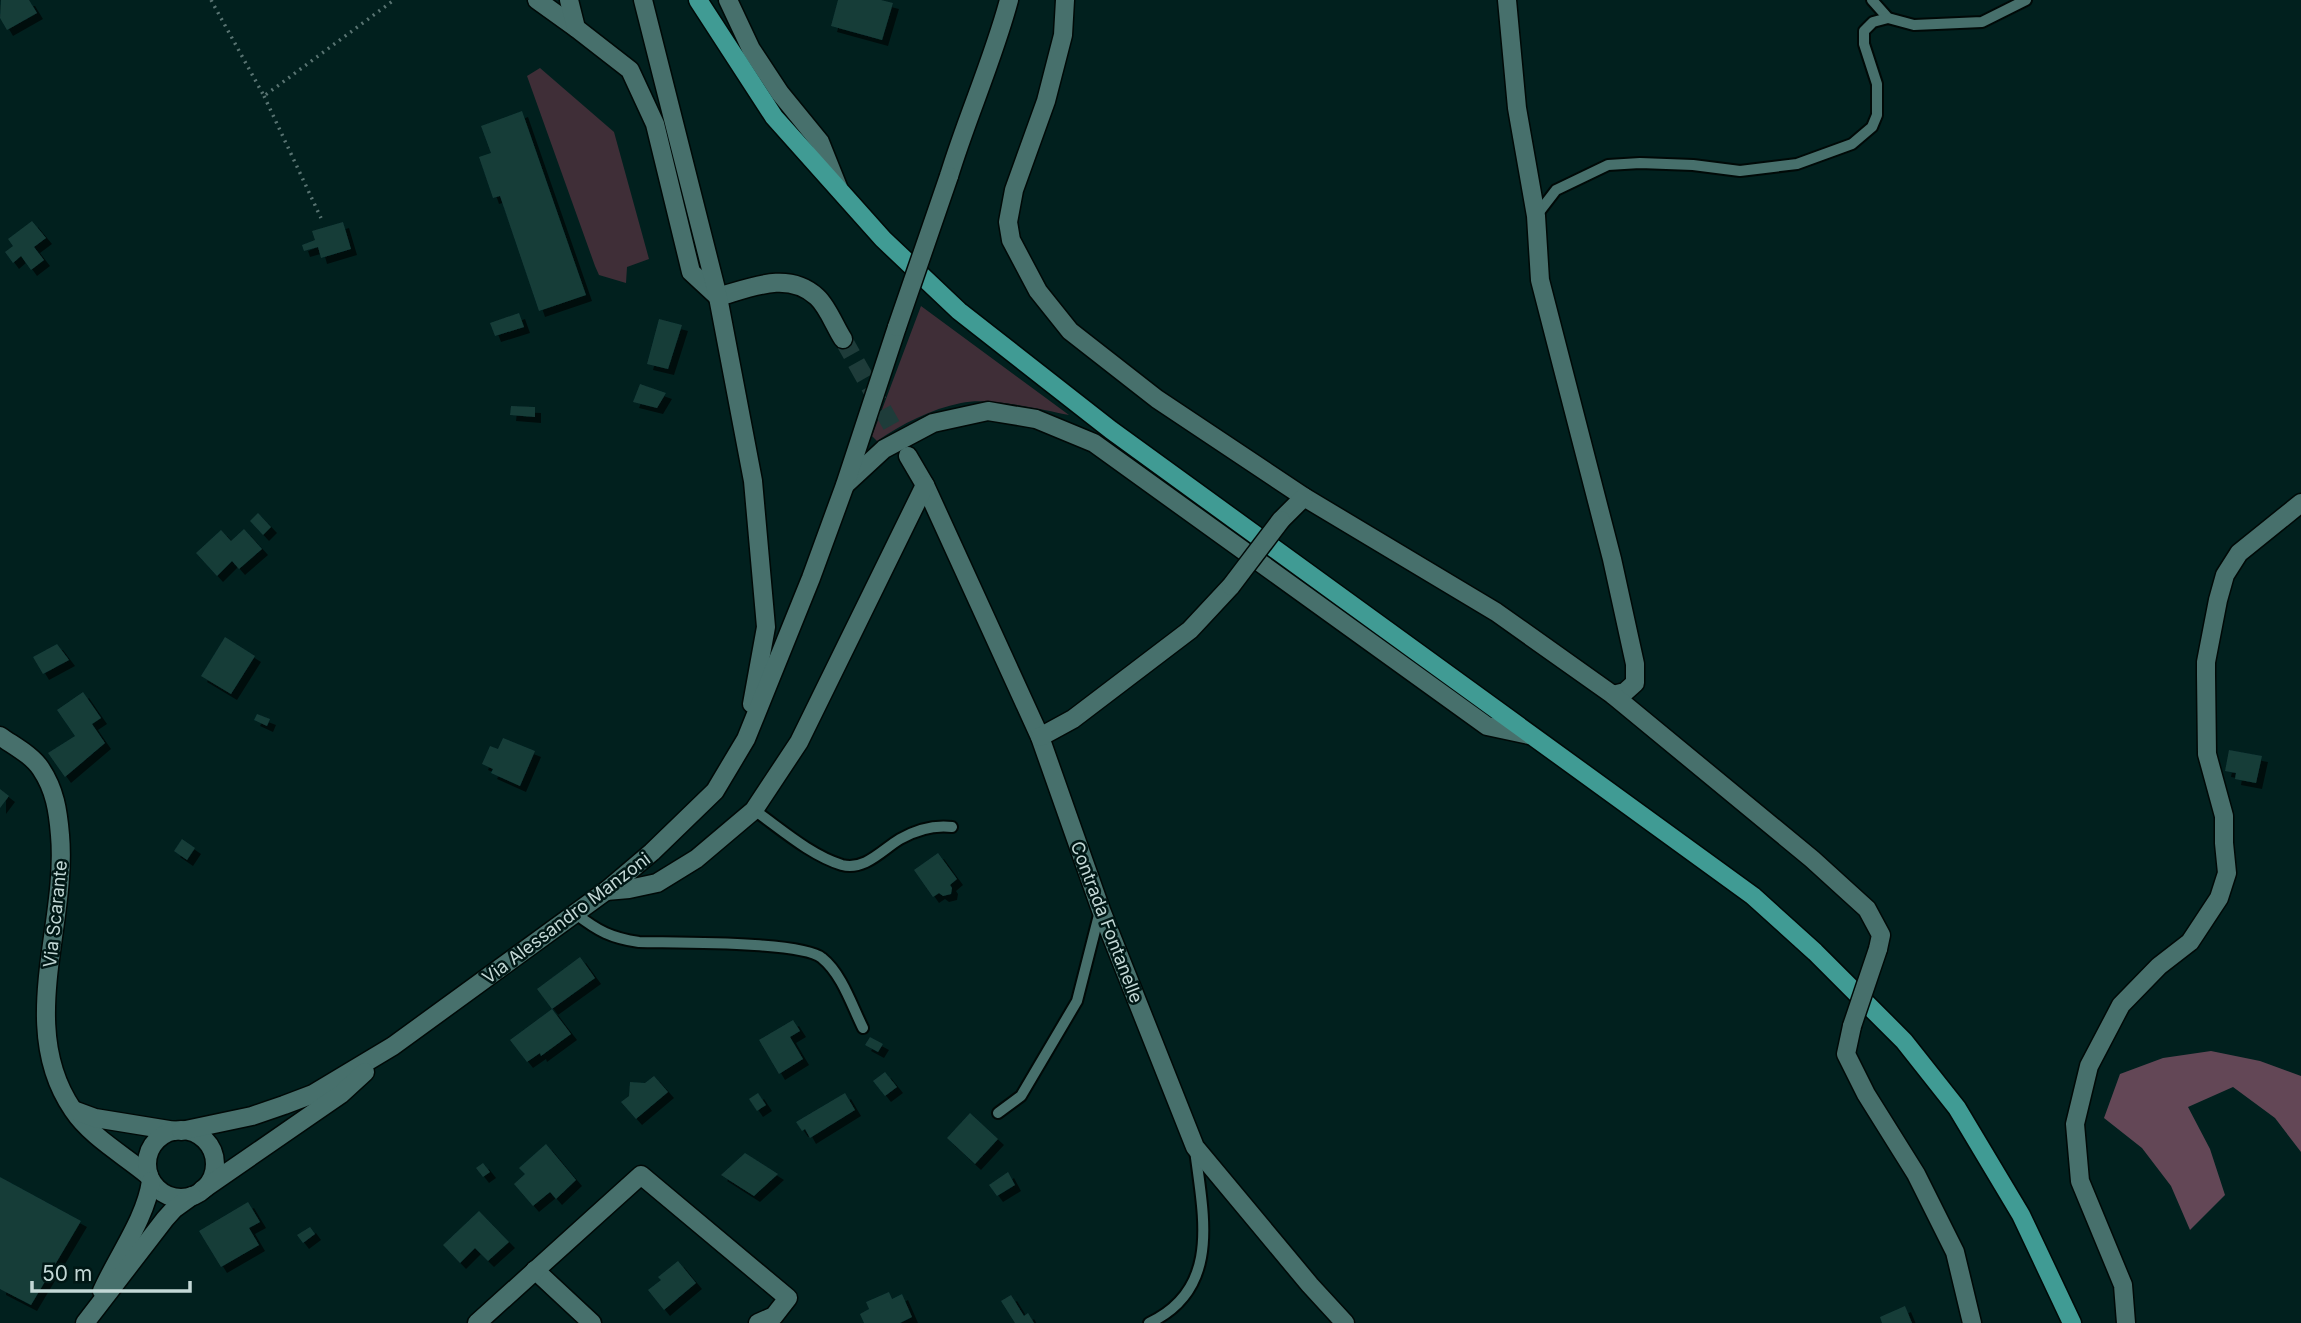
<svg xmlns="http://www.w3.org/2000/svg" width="2301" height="1323" font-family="Inter,sans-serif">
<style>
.green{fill:#3f2e37}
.forest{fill:#634756}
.building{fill:#163c39;filter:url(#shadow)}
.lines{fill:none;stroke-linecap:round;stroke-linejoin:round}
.street-tunnel{stroke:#1e3c3a;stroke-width:18;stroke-dasharray:18 9;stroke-linecap:butt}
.lane-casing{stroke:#000907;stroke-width:14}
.street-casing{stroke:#000907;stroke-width:21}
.secondary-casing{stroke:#000907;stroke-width:21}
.primary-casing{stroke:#000907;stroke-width:21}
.path{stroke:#597472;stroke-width:3.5;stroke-dasharray:2 5;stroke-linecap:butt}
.lane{stroke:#47706c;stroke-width:10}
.street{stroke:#47706c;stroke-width:18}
.secondary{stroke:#47706c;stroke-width:18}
.primary{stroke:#409b94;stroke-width:18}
.street-bridge-casing{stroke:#000907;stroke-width:21;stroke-linecap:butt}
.secondary-bridge-casing{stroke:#000907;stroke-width:21;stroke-linecap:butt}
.street-bridge{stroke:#47706c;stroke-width:18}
.secondary-bridge{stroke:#47706c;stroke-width:18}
.labels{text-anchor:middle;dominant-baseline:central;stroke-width:5;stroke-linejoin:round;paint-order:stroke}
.street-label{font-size:18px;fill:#c3d8d6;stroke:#001715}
</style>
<defs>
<filter id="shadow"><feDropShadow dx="6" dy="6" stdDeviation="0" flood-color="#0009"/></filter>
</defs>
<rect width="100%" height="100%" fill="#01201e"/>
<g class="green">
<polygon points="540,68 614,132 649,259 627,267 626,283 599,275 595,266 527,76"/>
<path d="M 921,306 L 1069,415 C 1040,409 990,397 961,403 C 931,409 902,424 877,441 L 872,436 Z"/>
</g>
<polygon class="forest" points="2211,1051 2260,1061 2301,1076 2301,1152 2275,1118 2233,1087 2188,1107 2210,1149 2225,1195 2190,1230 2171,1186 2142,1148 2104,1118 2120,1074 2163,1058"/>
<g class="building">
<polygon points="1,0 29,0 37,13 7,30 0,18"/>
<polygon points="838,0 881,0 893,3 882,40 831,26"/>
<polygon points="522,111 586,295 539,311 500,196 493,198 479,157 491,153 481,126"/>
<polygon points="32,221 46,238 34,247 44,260 31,270 21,256 13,263 5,252 13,246 8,239"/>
<polygon points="343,222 351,249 321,258 318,247 304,251 302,245 315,240 312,231"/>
<polygon points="519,313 524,327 495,336 490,323"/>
<polygon points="659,319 682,325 668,369 647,364"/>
<polygon points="640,384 666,393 657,408 633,402"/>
<polygon points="511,406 535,407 535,417 510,415"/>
<polygon points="258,513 271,527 263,535 250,521"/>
<polygon points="244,529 262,549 239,569 232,561 217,576 196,553 221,530 231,541"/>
<polygon points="225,637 255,656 231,694 201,676"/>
<polygon points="57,644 69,660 43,674 33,657"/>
<polygon points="83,692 101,718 92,724 105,743 65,777 48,753 75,736 57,710"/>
<polygon points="257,714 270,719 267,726 254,720"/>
<polygon points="503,738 535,751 520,786 491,773 493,769 482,764 490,746 498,749"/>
<polygon points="2229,750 2262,756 2256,783 2235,779 2236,773 2225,771"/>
<polygon points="0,789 9,796 0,808"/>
<polygon points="182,839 195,848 187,860 174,851"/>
<polygon points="938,853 957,879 950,885 952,888 951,894 943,896 939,893 933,897 914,870"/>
<polygon points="580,957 595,978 552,1009 537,989"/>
<polygon points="552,1009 571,1034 541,1056 540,1053 527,1062 510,1040"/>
<polygon points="793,1020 800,1031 790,1037 803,1059 779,1074 759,1040"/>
<polygon points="870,1037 883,1044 878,1052 865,1045"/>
<polygon points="885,1072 897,1087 885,1096 873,1081"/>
<polygon points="654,1076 668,1092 636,1119 621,1102 629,1096 630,1082 645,1083"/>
<polygon points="758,1093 766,1105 757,1111 749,1099"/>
<polygon points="845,1093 855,1110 810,1138 805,1129 802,1131 796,1122"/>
<polygon points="970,1113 998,1139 975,1164 947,1138"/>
<polygon points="546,1144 576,1180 556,1199 550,1192 533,1206 514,1184 525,1174 519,1168"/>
<polygon points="745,1153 778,1174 754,1196 721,1175"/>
<polygon points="483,1163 490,1172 483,1177 476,1168"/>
<polygon points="1008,1172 1015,1185 997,1196 989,1185"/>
<polygon points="0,1177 81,1221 31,1305 0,1289"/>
<polygon points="248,1202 260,1222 249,1228 259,1245 221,1267 199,1231"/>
<polygon points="479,1211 509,1242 488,1261 475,1248 460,1263 443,1245"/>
<polygon points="310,1227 315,1234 303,1243 297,1235"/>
<polygon points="678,1261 696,1283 664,1310 648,1290 661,1280 658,1277"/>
<polygon points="889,1292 892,1299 902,1294 912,1317 900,1323 864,1323 860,1314 869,1309 866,1302"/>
<polygon points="1011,1295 1024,1316 1028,1313 1034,1323 1015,1323 1001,1301"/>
<polygon points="1905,1306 1912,1323 1882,1323 1880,1317"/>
</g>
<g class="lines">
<polyline class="street-tunnel" points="843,339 907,453"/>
<g class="lane-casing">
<g id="lane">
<polyline points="1872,0 1888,18 1914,25 1982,22 2026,0"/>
<polyline points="1536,216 1556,190 1608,165 1640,163 1693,165 1740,171 1797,164 1852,144 1872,127 1877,115 1877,84 1864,44 1864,31 1873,22 1888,18"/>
<path d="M 754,810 C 781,829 810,855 842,865 C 865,871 883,849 900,839 C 916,830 935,825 952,827"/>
<path d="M 576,914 C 598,931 611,938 639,942 C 672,943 802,941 822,958 C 842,974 852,1006 863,1028"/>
<polyline points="998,1113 1021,1096 1077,1001 1100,911"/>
<path d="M 1149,1323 C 1222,1289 1203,1215 1195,1150"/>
</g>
</g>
<g class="street-casing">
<g id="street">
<polyline points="537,0 576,28"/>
<path d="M 569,0 L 576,28 L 630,70 L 655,124 L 691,272 L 718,297 C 750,288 788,270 817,297 C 828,307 835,327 843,339"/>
<polyline points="1065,0 1063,35 1046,101 1014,190 1008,222 1011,240 1038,291 1070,331 1157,399 1304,497 1496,612 1613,695 1625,692 1635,683 1635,664 1612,559 1540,280 1536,216 1517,108 1507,0"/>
<polyline points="908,456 925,485 1040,737 1101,910 1195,1147 1310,1285 1345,1323"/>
<polyline points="1281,520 1304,497"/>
<polyline points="1613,695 1812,859 1867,909 1881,935 1878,949"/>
<path d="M 0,736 C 14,746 32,755 41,769 C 55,790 58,811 60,835 C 68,925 16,1027 73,1110 C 91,1137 124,1155 149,1176"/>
<polyline points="1040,737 1073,719 1190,630 1231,586"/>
<polyline points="606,891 629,889 657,883 696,859 754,810 799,742 925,485"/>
<polyline points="1852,1026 1846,1054 1866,1094 1916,1174 1955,1252 1972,1323"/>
<polyline points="76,1111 95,1118 175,1131"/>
<polyline points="535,1270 592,1323"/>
<polyline points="477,1323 641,1175 788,1298 774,1316 758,1323"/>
<polyline points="2126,1323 2123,1285 2080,1181 2075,1124 2089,1066 2121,1005 2159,966 2190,942 2219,898 2227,873 2224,843 2224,816 2207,754 2206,675 2206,662 2218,600 2225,575 2239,553 2301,503"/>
</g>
</g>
<g class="secondary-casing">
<g id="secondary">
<polyline points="643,0 718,297 753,481 766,627 752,704"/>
<polyline points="728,0 751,49 780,93 820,142 838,187"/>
<path d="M 949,176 C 967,117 993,60 1009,0"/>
<polyline points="845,485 884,449 933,423 988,411 1036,419 1094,443 1487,726 1529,735"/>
<circle cx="181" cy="1164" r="34"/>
<polyline points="181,1131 252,1116 284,1105 313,1094 393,1046 606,891 652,852 715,791 746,739 811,578 845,485 897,327"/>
<polyline points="202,1190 341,1094 365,1072"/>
<path d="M 102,1291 C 117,1257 146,1218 151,1181"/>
<polyline points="85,1323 165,1219 174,1209 192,1196"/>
</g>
</g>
<g class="primary-casing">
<polyline id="primary" points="698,0 774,117 883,239 959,311 1111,430 1753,896 1815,952 1904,1041 1957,1108 2021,1215 2072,1323"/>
</g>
<g class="path">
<polyline points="211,0 264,96 394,0"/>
<polyline points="264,96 321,218"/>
</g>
<use href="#lane" class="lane"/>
<use href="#street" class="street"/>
<use href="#secondary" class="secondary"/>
<use href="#primary" class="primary"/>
<g class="street-bridge-casing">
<g id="street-bridge">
<polyline points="1231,586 1281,520"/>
<polyline points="1852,1026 1878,949"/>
</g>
</g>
<g class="secondary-bridge-casing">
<polyline id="secondary-bridge" points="897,327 949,176"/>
</g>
<use href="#street-bridge" class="street-bridge"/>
<use href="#secondary-bridge" class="secondary-bridge"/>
</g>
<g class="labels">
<g class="street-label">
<text transform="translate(55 914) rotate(-84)">Via Scarante</text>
<text transform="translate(566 918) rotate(-37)">Via Alessandro Manzoni</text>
<text transform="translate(1107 922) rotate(69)">Contrada Fontanelle</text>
</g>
</g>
<path d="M32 1281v10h158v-10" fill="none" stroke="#c3d8d6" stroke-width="3.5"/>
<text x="42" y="1281" font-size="21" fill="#c3d8d6" stroke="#001715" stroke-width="5" paint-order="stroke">50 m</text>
</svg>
